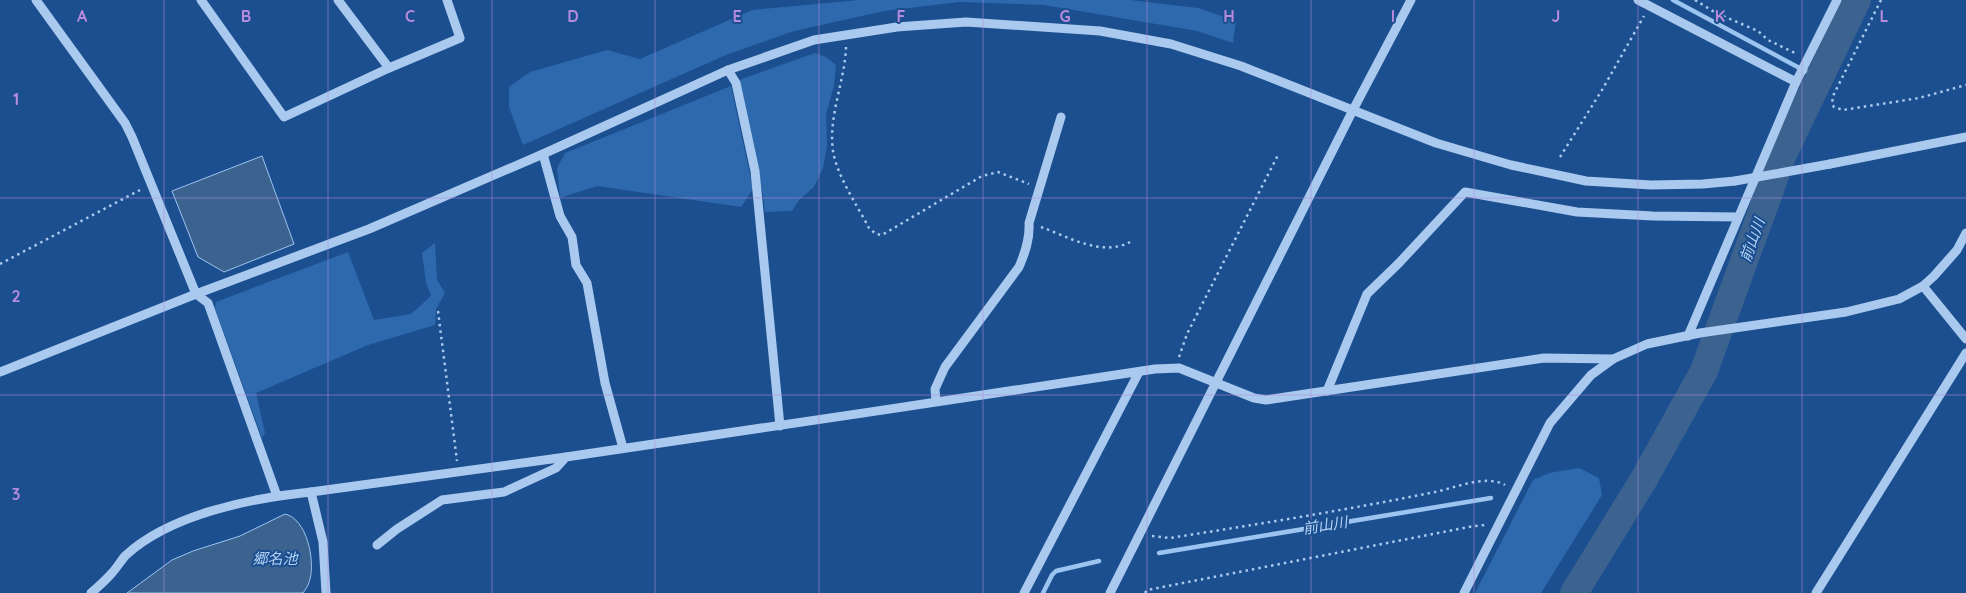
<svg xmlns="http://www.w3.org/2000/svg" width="1966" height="593" font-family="Quicksand,'Noto Sans JP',sans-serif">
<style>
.green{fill:#2e69ad}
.water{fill:#3c6290;stroke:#9cc4f0}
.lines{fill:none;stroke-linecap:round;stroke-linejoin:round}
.stream{stroke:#9cc4f0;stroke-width:4.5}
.river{stroke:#3c6290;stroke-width:28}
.path{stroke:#a9c9ee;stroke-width:2.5;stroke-dasharray:2.5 4;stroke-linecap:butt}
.minor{stroke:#a9c9ee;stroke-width:9}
.minor-bridge{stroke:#a9c9ee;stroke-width:9}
.grid{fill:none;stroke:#b68bdc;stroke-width:1;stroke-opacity:0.55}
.labels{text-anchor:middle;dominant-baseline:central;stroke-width:4;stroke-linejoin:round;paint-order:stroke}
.water-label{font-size:15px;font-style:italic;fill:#b5d3f5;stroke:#1b4f8f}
.grid-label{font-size:16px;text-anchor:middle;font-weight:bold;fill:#b68bdc;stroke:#1b4f8f;stroke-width:4;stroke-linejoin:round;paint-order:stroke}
</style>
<rect width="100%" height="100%" fill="#1b4f8f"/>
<g class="green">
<polygon points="859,0 1130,0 1198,8 1236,21 1233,43 1197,31 1044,5 959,2 884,11 794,31 726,55 523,145 509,107 509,87 530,72 607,50 640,59 752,10"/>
<polygon points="815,53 826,57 836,65 834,86 826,114 827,147 823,168 814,187 799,200 792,211 765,212 763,195 739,80"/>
<polygon points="731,86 753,189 741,207 597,186 560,198 557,168 565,153"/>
<polygon points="435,243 437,280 445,293 436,309 435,325 368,345 256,393 265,433 262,438 215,308 216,302 348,252 374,320 411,314 431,296 426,282 422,253"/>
<polygon points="1579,468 1599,478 1602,495 1541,593 1475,593 1533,480 1549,473"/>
</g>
<g class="water">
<polygon points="262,156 294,244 224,272 198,257 172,191"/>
<path d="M 285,514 C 307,519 315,560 310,579 C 309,584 306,589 303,593 L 127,593 L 172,560 L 193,551 L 240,536 Z"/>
</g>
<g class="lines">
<g class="stream">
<polyline points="1673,0 1818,78"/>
<polyline points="1632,480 1644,479"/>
<polyline points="1159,553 1491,498"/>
<polyline points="1043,593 1052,575 1056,571 1099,561"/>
</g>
<polyline class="river" points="1574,593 1644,479 1704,371 1783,154 1857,0"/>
<g class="path">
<polyline points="1695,0 1716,13 1758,31 1768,40 1797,54"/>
<polyline points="1881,0 1833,96 1832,104 1834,107 1843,110 1919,98 1966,85"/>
<path d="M 846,47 C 845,81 828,116 833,151 C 837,176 857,205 869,228 L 876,234 L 882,235 L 982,176 L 998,172 L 1029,184"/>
<polyline points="1560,157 1602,90 1644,16"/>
<path d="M 1041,227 C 1069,237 1103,258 1132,241"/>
<polyline points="0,264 140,190"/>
<polyline points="438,311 457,461"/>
<polyline points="1179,357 1187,334 1279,153"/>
<path d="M 1152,536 L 1170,538 C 1259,524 1347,510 1435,492 C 1455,488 1485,474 1505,485"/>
<polyline points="1145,593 1147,590 1474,526 1486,525"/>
</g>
<g class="minor">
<polyline points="36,0 125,123 132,137 196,294 208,303 277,496"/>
<polyline points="201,0 284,117 389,68 460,38 447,0"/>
<polyline points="338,0 389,68"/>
<polyline points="1638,0 1796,82"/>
<polyline points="728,70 736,83 755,171 780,426"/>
<polyline points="543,154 560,216 572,237 576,265 587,283 605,383 623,448"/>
<polyline points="1830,164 1966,137"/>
<polyline points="1923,286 1966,339"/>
<polyline points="1688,336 1796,82 1837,0"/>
<polyline points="0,372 196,294 369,229 543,154 728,70 814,40 897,27 966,22 1100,31 1171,44 1241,66 1436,143 1511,165 1586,181 1651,185 1703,184 1735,181"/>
<polyline points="1327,391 1367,294 1399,263 1465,192 1577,212 1653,216 1738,217"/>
<path d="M 936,401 L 935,389 L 945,367 L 1019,267 C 1025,253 1030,239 1029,223 L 1061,117"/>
<polyline points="311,492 566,457"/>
<path d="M 377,545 L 397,529 L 442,500 L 504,492 L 556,468 L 566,457 C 762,428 959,399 1155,369 L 1179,368 L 1254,398 L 1266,400 L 1544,358 L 1613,359"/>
<path d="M 91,593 C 98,587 105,581 111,574 C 116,569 120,562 125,556 C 170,514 252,498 311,492 L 323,542 L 326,593"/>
<polyline points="1024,593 1139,372"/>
<polyline points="1110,593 1353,110 1411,0"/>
<polyline points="1464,593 1550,423 1591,375 1613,359 1647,344 1700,333 1846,312 1899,299 1923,286 1934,276 1957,250 1966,233"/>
<polyline points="1816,593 1966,353"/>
</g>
<polyline class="minor-bridge" points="1735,181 1830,164"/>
</g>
<path class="grid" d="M 164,0 L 164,593M 328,0 L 328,593M 492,0 L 492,593M 655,0 L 655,593M 819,0 L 819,593M 983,0 L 983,593M 1147,0 L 1147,593M 1311,0 L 1311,593M 1474,0 L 1474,593M 1638,0 L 1638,593M 1802,0 L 1802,593M 0,198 L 1966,198M 0,395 L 1966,395"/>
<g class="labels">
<g class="water-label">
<text transform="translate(1752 240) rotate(-70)">前山川</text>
<text transform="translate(1325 525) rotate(-9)">前山川</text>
<text x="275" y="558">郷名池</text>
</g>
</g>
<g class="grid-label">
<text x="82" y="22">A</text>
<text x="246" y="22">B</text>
<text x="410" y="22">C</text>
<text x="573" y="22">D</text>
<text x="737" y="22">E</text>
<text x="901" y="22">F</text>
<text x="1065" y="22">G</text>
<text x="1229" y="22">H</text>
<text x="1393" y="22">I</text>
<text x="1556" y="22">J</text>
<text x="1720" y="22">K</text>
<text x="1884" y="22">L</text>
<text x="16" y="105">1</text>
<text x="16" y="302">2</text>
<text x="16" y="500">3</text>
</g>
</svg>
